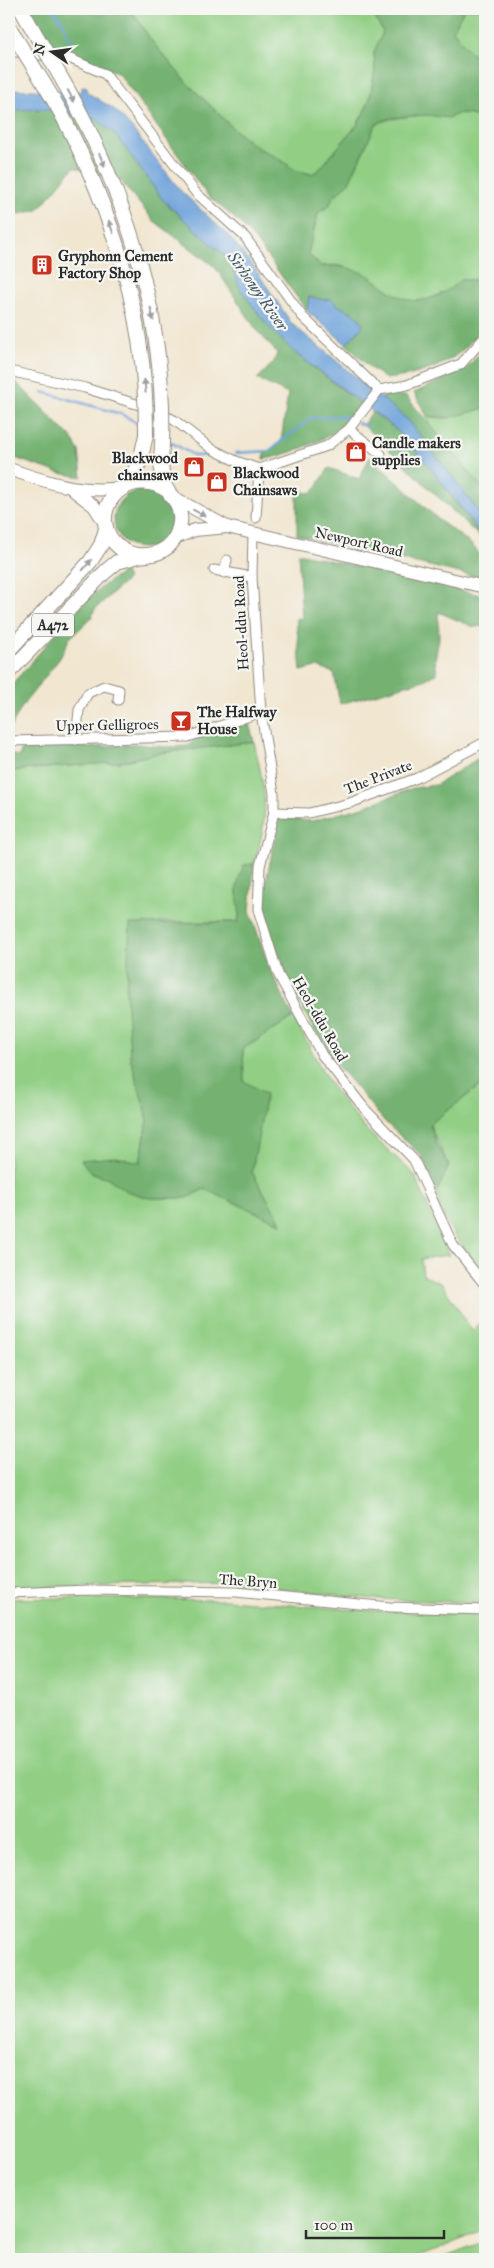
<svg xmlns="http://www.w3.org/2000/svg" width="494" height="2268" font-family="'IM FELL Great Primer',serif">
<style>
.green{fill:#92cf85;stroke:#5e7d58}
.forest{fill:#75b272;stroke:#506e4e}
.water{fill:#6da2da;stroke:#4c6682}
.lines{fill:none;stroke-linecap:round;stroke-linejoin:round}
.stream{stroke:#6da2da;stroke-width:2.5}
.street-casing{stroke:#8e887e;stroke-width:11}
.secondary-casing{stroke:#8e887e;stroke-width:14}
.primary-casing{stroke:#8e887e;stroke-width:16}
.street{stroke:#fff;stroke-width:9}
.secondary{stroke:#fff;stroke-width:12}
.primary{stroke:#fff;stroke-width:14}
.primary-bridge-casing{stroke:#8e887e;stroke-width:16;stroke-linecap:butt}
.primary-bridge{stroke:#fff;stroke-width:14}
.oneway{fill:#a0a0a0}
.labels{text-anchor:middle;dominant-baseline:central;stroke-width:4.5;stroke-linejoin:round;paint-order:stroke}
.shield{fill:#f6f6f2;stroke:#686867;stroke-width:1}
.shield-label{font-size:14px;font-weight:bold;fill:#2b2b2b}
.poi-label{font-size:15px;font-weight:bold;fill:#2b2b2b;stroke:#f6f6f2;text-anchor:start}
.street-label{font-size:15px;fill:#2b2b2b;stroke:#f6f6f2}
.water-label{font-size:16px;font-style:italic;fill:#425568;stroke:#f6f6f2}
</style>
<rect width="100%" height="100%" fill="#f6f6f2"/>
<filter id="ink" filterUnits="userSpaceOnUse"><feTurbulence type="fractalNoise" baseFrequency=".02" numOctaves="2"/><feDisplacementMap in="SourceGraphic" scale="10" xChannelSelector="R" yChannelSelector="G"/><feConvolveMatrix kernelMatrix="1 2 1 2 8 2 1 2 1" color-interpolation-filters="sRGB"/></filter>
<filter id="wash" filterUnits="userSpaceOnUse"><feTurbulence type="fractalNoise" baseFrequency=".0096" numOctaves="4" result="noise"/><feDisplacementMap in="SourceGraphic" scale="20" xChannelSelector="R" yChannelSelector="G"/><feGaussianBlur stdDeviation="1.12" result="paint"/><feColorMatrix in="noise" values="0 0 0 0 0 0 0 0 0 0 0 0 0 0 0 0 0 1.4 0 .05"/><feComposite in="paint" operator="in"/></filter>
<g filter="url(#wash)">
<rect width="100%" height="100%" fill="#f1e6d0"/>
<g class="green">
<polygon points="131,9 375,9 373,13 383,32 374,52 375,70 369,102 357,125 318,171 311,174 295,170 275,156 258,148 237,132 186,82 150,39"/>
<path d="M 464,9 L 485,9 L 485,61 C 470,57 462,42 453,30 Z"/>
<path d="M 460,113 L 485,118 L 485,280 L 461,280 L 449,290 L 427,300 L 411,301 L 396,295 L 368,276 L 354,270 L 336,265 L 321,266 L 308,254 L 318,213 L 329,206 L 333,197 L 348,184 L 376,124 C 389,118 414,115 428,115 C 441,116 447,118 460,113 Z"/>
<polygon points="485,408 485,491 423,417 448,418"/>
<path d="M 254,742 C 266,794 270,813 254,864 L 244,865 L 237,893 L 240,903 L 238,922 L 160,922 L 130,1056 L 148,1121 L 140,1162 L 115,1157 L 90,1172 L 108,1178 L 127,1191 L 149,1198 L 186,1198 L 204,1189 L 281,1223 L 252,1172 L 259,1122 L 265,1102 L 244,1081 L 243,1049 L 293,1017 L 331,1086 L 367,1131 L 414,1174 L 449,1255 L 421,1259 L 423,1275 L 442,1284 L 473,1332 L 485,1314 L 485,1603 L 374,1599 L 233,1583 L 9,1588 L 9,771 L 120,762 L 160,753 Z"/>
<path d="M 485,1082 L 485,1274 C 471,1257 434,1215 437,1191 C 438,1183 446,1173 449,1166 L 429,1124 Z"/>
<polygon points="64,1598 227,1600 356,1610 485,1615 485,2230 412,2259 9,2259 9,1599"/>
<polygon points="485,2241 485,2259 438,2259"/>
</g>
<g class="forest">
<path d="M 31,9 L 131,9 L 150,39 L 186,82 L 237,132 L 258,148 L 275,156 L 295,170 L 311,174 L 318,171 L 357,125 L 369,102 L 375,70 L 374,52 L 383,32 L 373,13 L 375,9 L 464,9 L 453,30 C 462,42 470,57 485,61 L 485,118 L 460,113 L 448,118 L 427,115 L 390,118 L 376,124 L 348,184 L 333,197 L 329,206 L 318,213 L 308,254 L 321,266 C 337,265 354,268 369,276 C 378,282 386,289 395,294 C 419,309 442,296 461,280 L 485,280 C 485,289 488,314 484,322 C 466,360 425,375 386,379 L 370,368 L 346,344 L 363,326 L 351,311 L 337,307 L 331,299 L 324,300 L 309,297 L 307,311 L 256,241 L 238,221 L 207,195 L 119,74 L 97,63 L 56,49 Z"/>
<path d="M 44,109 L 96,119 L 115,134 L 163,200 L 230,261 L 241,290 L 267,325 L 295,353 L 361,404 C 352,412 345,422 337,430 C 326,440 279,458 264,459 L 265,451 L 269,451 L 281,441 L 288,394 L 257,379 L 274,362 L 277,353 L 256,329 L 215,267 L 153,220 L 120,180 L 74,167 L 38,210 L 9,216 L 9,110 Z"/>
<polygon points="485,347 485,408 448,418 427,416 414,393 466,369"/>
<polygon points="9,381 16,382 70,436 79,451 82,477 59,473 9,456"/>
<polygon points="384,395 406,396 485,491 485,520 409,421 382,399"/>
<polygon points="372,412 396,429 430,467 485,542 363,425"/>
<polygon points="370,457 440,521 470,543 485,560 485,579 297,535 297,488 307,493 313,492 329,468 359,479"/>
<circle cx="143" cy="519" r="29"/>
<polygon points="298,553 485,596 485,626 474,627 438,612 439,638 435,660 437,673 424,680 340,704 334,673 317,667 301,671 296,618 302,619"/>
<path d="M 125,572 L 128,579 L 94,610 L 92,617 L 69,639 L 60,658 L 23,705 L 9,731 L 9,687 C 41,654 85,591 125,572 Z"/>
<polygon points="249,723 254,742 160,753 120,762 9,771 9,752 19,757 21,750 31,745 87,748 136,744 166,747 188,746 196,738 210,733"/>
<polygon points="485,754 485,1082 430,1124 436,1143 449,1166 437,1191 422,1156 385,1122 337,1065 312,1026 291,985 270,931 263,897 279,818 312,821 363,807 413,788 436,785"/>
<path d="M 254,864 L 250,911 L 269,967 L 293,1017 L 243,1049 L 244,1081 L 266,1094 L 252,1172 L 282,1224 L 204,1189 L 187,1198 L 149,1198 L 126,1191 L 108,1178 L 90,1172 L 81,1160 L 115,1157 L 140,1162 L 148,1121 L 130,1056 L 126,991 L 130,924 L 238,922 C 241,910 238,904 237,893 C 236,884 241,873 244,865 Z"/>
</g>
<g class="water">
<polygon points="86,86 88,93 114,109 131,127 181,191 229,236 254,267 292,324 409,421 485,520 485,540 430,467 396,429 295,353 267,325 241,290 230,261 163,200 115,134 96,119 44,109 9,110 9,89 82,92 82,87"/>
<path d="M 309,297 L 324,300 L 331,299 C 340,311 359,310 363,326 L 346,344 L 307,311 Z"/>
</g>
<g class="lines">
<g class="stream">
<polyline points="53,9 63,22 72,46"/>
<polyline points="43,392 121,414 141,425"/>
<polyline points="9,396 15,393"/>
<polyline points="358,423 367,427"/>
<polyline points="167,440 195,456 211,455"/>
<polyline points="236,453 269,451 311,418 344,416 353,420"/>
</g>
</g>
</g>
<g filter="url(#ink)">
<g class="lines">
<g class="street-casing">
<g id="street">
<polyline points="9,51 71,59 105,74 196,193 245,237 302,316 379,390"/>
<polyline points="9,371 85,388 149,408 174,420 212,449 236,461 259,469 327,446 349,429 379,390 407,385 461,364 485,337"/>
<polyline points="349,429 381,454"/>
<polyline points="256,518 259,469"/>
<polyline points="253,533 252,577 261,712 274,794 274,812 260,866 258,909 278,974 322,1055 365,1109 414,1160 453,1245 485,1285"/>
<polyline points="214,570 252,577"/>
<polyline points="224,573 227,560"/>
<polyline points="76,740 79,710 88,693 104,686 119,690 118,700"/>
<polyline points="9,741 188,737 261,712"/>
<polyline points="274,812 309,813 350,803 417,778 485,742"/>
<polyline points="9,1593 88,1590 236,1592 390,1607 485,1610"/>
</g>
</g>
<g class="secondary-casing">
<g id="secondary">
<path d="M 9,469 C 46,482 82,494 122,488"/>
<polyline points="73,490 94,506 105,523"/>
<polyline points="173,497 227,527 485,587"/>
<polyline points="175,538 195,530 227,527"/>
</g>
</g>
<g class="primary-casing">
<g id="primary">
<polyline points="21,9 29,23"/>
<path d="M 162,444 C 161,459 160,476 167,490 C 170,495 175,499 178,506 C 185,525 175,549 153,554 C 141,557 130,555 120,548 C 81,517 125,461 168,491"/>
<polyline points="126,485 140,462 146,435"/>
<polyline points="9,650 90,562 101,545 106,529"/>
<polyline points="9,672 105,572 117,562 139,556"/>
</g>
</g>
<use href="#street" class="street"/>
<use href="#secondary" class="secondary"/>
<use href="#primary" class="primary"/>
<g class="primary-bridge-casing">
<g id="primary-bridge">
<path d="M 29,23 C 47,54 66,84 82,116 C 133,217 166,330 162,444"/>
<path d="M 9,27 C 26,56 46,85 62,115 C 114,214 147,322 146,435"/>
</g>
</g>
<use href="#primary-bridge" class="primary-bridge"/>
</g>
<defs><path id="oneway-solid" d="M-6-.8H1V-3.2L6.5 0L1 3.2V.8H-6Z" transform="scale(1.25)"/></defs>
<g class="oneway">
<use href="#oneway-solid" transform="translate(71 96) rotate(61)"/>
<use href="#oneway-solid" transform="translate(102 160) rotate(67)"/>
<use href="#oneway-solid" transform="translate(111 227) rotate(-110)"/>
<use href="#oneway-solid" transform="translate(152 314) rotate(77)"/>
<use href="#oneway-solid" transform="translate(145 386) rotate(-95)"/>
<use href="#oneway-solid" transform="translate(199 513) rotate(28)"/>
<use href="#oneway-solid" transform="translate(87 565) rotate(-50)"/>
</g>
</g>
<defs>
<g id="building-square" transform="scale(1.125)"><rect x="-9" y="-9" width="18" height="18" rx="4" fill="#c8321e" stroke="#f6f6f2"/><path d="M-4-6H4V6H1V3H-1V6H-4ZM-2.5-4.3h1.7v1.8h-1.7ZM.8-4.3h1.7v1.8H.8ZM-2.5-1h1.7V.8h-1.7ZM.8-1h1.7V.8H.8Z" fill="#fff"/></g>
<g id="shop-square" transform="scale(1.125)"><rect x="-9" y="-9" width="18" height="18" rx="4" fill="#c8321e" stroke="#f6f6f2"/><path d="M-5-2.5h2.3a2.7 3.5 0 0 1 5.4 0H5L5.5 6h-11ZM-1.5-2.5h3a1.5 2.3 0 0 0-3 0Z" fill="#fff"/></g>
<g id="bar-square" transform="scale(1.125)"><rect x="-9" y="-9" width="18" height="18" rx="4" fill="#c8321e" stroke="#f6f6f2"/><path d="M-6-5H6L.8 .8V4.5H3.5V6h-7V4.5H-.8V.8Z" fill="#fff"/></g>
</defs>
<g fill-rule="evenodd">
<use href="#building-square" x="42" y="265"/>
<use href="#shop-square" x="356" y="452"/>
<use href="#shop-square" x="194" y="467"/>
<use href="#shop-square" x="217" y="482"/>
<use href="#bar-square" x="181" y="721"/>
</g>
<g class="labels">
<rect class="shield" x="32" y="613.5" width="42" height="23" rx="4"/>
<g class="shield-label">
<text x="53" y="625">A472</text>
</g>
<g class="poi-label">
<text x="58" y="256">Gryphonn Cement<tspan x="58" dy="17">Factory Shop</tspan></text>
<text x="372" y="443">Candle makers<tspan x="372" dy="17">supplies</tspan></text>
<text x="178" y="458" text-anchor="end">Blackwood<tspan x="178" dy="17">chainsaws</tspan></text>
<text x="233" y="473">Blackwood<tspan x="233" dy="17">Chainsaws</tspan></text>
<text x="197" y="712">The Halfway<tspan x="197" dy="17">House</tspan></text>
</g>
<g class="street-label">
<text transform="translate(359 542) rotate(13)">Newport Road</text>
<text transform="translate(241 623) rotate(-93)">Heol-ddu Road</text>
<text transform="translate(107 725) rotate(-1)">Upper Gelligroes</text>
<text transform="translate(378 777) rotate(-21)">The Private</text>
<text transform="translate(320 1019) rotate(60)">Heol-ddu Road</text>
<text transform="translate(248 1581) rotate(4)">The Bryn</text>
</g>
<g class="water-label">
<text transform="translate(258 291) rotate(55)">Sirhowy River</text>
</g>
</g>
<rect width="494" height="2268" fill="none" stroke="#f6f6f2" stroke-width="30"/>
<g transform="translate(52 52) rotate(283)" stroke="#f6f6f2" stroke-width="4" paint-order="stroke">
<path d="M0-4L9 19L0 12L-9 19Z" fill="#2b2b2b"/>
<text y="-8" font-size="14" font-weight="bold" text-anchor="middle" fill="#2b2b2b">N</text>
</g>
<path d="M306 2230v8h138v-8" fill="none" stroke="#2b2b2b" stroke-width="2.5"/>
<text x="314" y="2230" font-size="15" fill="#2b2b2b" stroke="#f6f6f2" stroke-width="4" paint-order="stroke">100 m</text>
</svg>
